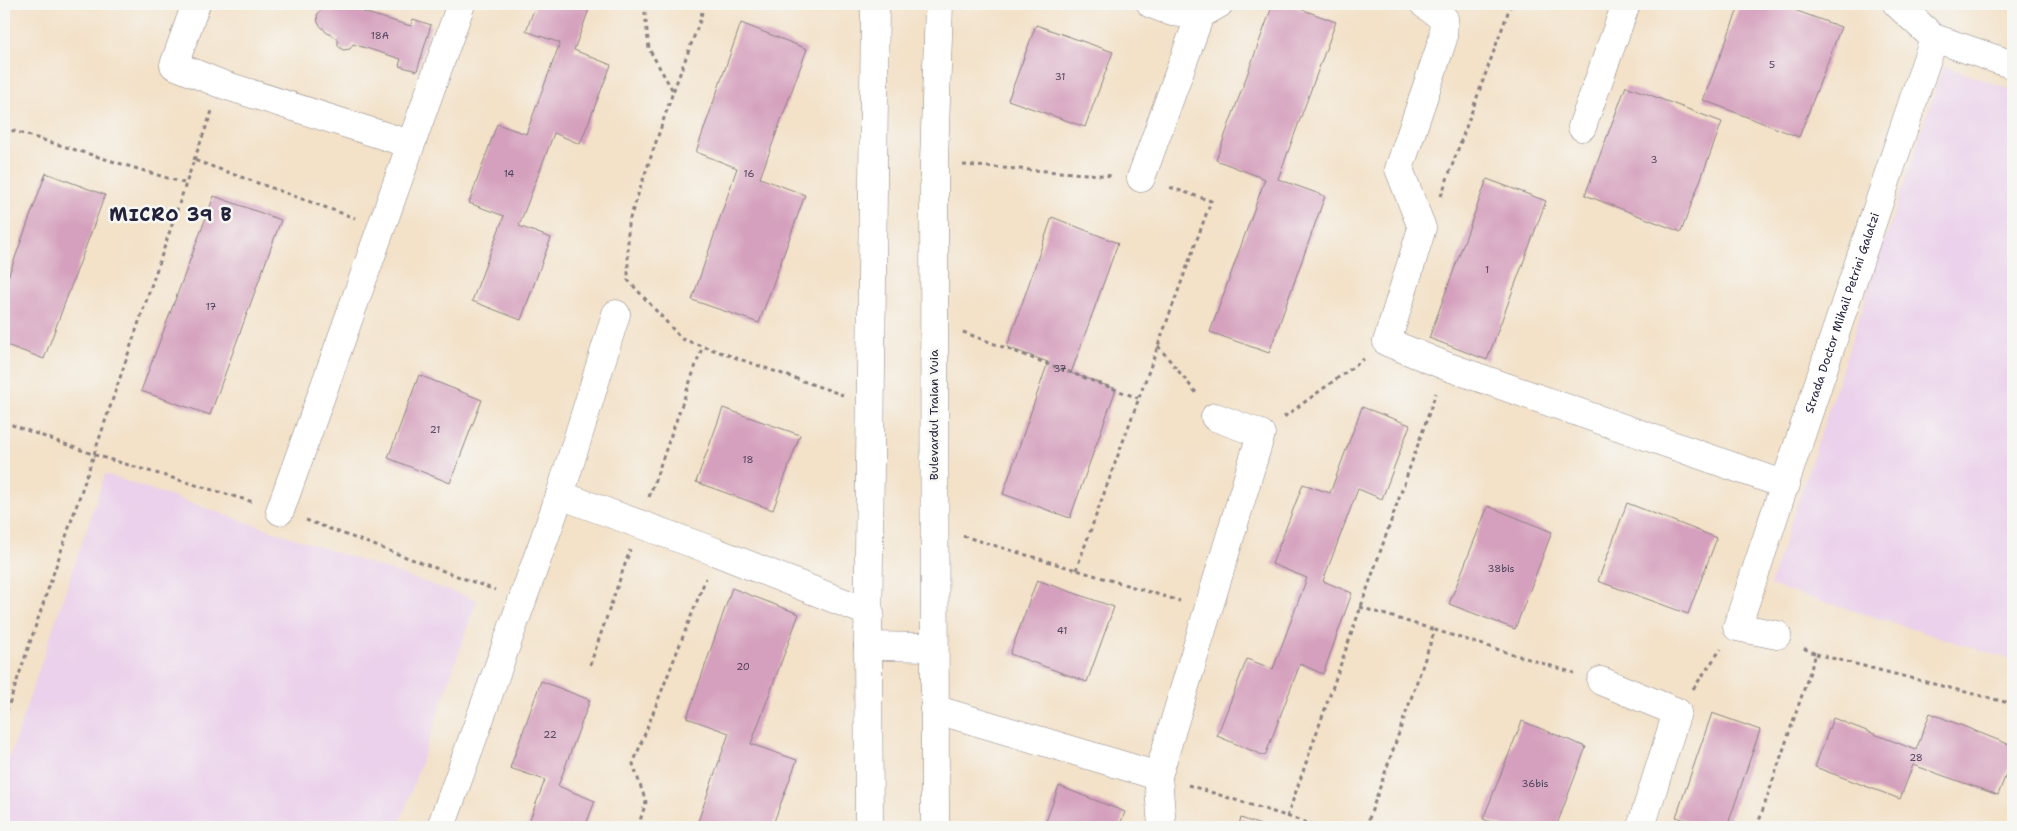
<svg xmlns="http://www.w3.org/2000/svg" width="2017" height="831" font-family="'Shantell Sans',sans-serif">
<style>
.built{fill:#ebd1eb}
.building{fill:#d5a0bd}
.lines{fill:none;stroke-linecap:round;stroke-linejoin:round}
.minor-casing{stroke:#8a8282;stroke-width:29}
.major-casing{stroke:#8a8282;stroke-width:29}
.path{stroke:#8a8282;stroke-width:3;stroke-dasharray:4 4;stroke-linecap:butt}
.minor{stroke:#fff;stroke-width:28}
.major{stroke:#fff;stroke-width:28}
.labels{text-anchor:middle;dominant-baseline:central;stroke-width:5;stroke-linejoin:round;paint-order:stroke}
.number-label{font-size:10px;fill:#4f425c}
.street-label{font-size:12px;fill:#22223b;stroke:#f6f6f2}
.district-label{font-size:18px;font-weight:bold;letter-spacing:1px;fill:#22223b;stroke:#f6f6f2}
</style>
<rect width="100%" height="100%" fill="#f6f6f2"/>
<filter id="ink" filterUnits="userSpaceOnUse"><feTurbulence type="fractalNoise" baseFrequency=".02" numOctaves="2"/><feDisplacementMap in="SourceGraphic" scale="10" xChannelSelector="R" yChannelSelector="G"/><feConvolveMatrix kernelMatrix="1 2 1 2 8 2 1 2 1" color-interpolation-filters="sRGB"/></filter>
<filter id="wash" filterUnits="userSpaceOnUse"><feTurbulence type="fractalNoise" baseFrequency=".0096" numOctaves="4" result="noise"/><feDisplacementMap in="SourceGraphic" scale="20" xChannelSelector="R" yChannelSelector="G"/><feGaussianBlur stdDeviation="1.12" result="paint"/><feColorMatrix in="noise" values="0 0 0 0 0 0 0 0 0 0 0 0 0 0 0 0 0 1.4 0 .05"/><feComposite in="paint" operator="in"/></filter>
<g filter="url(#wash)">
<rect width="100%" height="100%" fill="#f3e1c8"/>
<g class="built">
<polygon points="1943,66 2013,90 2013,660 1770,585"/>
<polygon points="105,474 477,600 399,827 4,827 4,773"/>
</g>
<g id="blocks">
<g class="building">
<polygon points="350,4 362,4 363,12 411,26 413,19 431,25 417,71 399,66 401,59 353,44 350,49 343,50 338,46 338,39 326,32 318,23 317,15 322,9 334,6 348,6"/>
<polygon points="536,4 591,4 574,50 611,65 580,144 554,133 519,226 551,238 521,320 472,301 504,216 469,203 497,124 526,134 560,43 526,31"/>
<polygon points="1273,4 1287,4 1336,22 1278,179 1325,196 1269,353 1210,332 1265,179 1216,160"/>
<polygon points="1740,4 1778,4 1841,27 1799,137 1703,100"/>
<polygon points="741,23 807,49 760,178 805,195 759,323 692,300 737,168 696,152"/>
<polygon points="1036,25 1113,52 1085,127 1008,100"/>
<polygon points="1626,86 1722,122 1681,232 1585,195"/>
<polygon points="46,173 105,195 44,359 4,344 4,288"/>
<polygon points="1487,179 1546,201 1487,360 1429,338"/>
<polygon points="214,196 281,220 210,415 141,391"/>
<polygon points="1052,217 1118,243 1071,373 1116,389 1070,518 1003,494 1048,362 1007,347"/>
<polygon points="419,375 482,400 450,483 388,458"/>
<polygon points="1362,407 1410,425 1382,499 1358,489 1323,581 1352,593 1323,674 1300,664 1265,756 1217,736 1247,659 1273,669 1307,578 1272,564 1303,484 1330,493"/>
<polygon points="723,408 800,435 773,510 696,482"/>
<polygon points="1627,503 1717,538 1688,614 1598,581"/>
<polygon points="1488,506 1552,532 1515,629 1449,604"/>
<polygon points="1037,580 1114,607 1087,682 1010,654"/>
<polygon points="732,588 799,614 751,744 797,760 772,827 696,827 729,733 687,718"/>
<polygon points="541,681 590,700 558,786 595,801 585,827 527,827 545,780 510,768"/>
<polygon points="1712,713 1760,730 1727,827 1707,827 1676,817"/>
<polygon points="1930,713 2013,746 2013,765 2010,764 1998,795 1913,765 1900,799 1815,767 1833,718 1916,750"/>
<polygon points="1522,721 1586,747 1556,827 1504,827 1483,819"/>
<polygon points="1059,786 1125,812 1119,827 1044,827"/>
<polygon points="1241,818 1266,827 1238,827"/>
</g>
</g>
</g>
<g filter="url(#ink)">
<use href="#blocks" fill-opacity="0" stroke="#8a8282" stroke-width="1"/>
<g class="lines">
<g class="minor-casing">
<g id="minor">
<polyline points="196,4 174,65 221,84 410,144"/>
<polyline points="1151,4 1172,12 1200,15 1219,4"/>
<polyline points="1424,4 1444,19 1443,39 1399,169 1422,228 1387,342 1446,366 1786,485"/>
<polyline points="1897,4 1934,38"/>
<polyline points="1582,127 1626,4"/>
<polyline points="1141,178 1200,15"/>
<polyline points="560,495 716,552 870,613"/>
<polyline points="280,511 461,4"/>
<path id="s1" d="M 1777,635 L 1737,627 L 1934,38 L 2013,65"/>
<polyline points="868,646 934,647"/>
<polyline points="1601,681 1677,712 1641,827"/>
<polyline points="934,709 1158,776 1261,434 1215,417"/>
<polyline points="1158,776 1162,827"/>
<polyline points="441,827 560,495 616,314"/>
</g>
</g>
<g class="major-casing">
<g id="major">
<polyline points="869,827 868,646 875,4"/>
<polyline points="935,827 934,162 939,4"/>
</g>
</g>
<g class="path">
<polyline points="644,4 649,49 673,91"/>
<polyline points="703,4 701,18 673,92 628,224 628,280 682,339 843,395"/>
<polyline points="4,128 187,184"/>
<polyline points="4,141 8,130"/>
<polyline points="194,160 212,111"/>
<polyline points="963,165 1114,176"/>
<polyline points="1441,196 1511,4"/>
<polyline points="963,332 1138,398"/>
<polyline points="1158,346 1198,395"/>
<polyline points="1284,417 1364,359"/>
<polyline points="4,422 95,455 253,502"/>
<polyline points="649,497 702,348"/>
<polyline points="306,520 495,590"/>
<polyline points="963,536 1180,601"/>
<polyline points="1076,570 1211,201 1169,187"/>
<polyline points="1360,607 1435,630"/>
<polyline points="1816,654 2013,704"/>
<polyline points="590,665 630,550"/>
<polyline points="1693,689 1721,649"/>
<polyline points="4,719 194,160 355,218"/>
<polyline points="1188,785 1321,827"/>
<polyline points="1287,817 1436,393"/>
<polyline points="638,827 646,802 633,764 706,578"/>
<polyline points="1366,827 1435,630 1574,673"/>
<polyline points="1757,827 1816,654 1801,647"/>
</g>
<use href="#minor" class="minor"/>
<use href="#major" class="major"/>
</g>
</g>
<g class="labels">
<g class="number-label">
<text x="380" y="35">18A</text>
<text x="1772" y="64">5</text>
<text x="1060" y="76">31</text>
<text x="1654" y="159">3</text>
<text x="509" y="173">14</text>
<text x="749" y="173">16</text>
<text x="1487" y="269">1</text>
<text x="211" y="306">17</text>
<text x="1060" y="368">37</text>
<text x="435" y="429">21</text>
<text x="748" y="459">18</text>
<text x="1501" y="568">38bis</text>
<text x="1062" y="630">41</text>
<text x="743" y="666">20</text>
<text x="550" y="734">22</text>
<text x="1916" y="757">28</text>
<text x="1535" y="783">36bis</text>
</g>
<g class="street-label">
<text stroke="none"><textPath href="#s1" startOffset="372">Strada Doctor Mihail Petrini Galatzi</textPath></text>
<text transform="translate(934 415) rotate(-90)">Bulevardul Traian Vuia</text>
</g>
<g class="district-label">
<text x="171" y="215">MICRO 39 B</text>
</g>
</g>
<rect width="2017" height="831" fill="none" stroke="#f6f6f2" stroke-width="20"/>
</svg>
